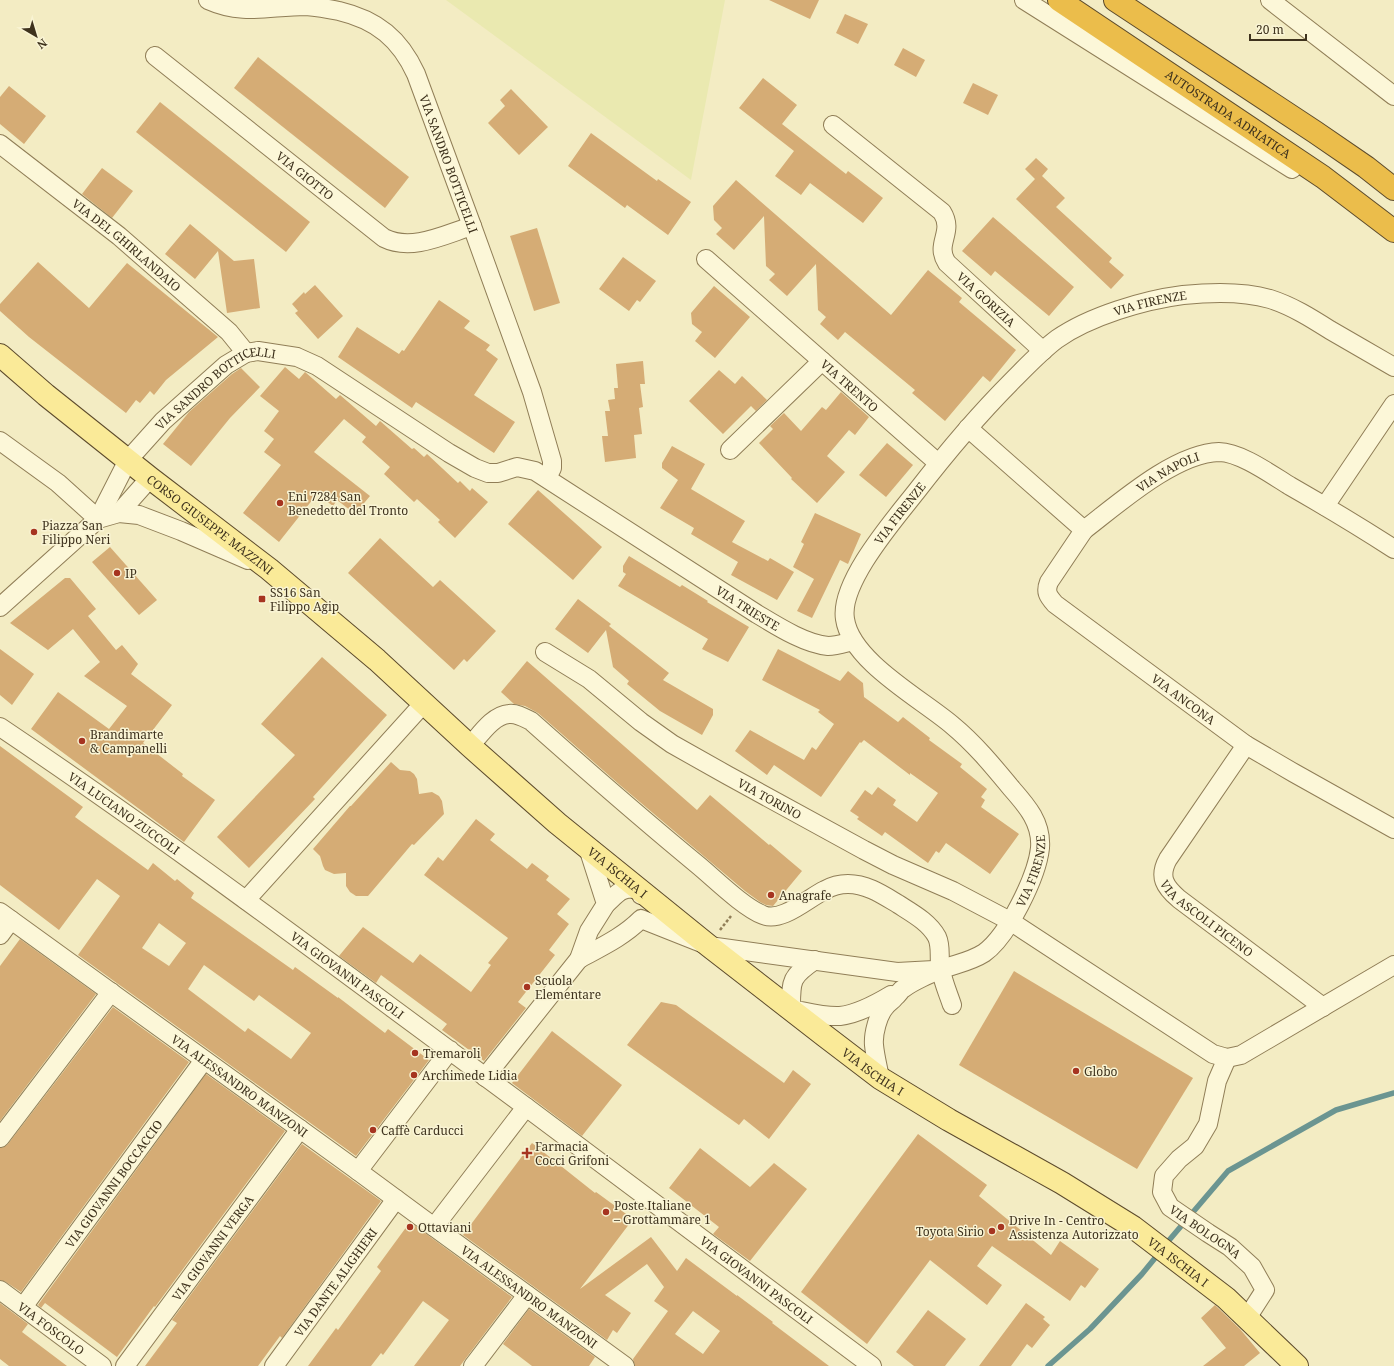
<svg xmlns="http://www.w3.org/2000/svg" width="1394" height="1366" font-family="'Noto Serif',serif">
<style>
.farmland{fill:#eae9b0}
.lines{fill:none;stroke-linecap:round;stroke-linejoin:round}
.stream{stroke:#6b9591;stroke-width:5.5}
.building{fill:#d5ac75;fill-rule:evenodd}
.minor-casing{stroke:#907e57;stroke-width:20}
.major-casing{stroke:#5d4b2c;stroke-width:24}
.highway-casing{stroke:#5d4b2c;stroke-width:24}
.path{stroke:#907e57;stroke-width:2.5;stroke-dasharray:3 2;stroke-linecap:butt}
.minor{stroke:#fcf7d8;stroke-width:18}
.major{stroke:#faea98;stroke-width:22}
.highway{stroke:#ebbd4b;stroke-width:22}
.poi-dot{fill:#a63420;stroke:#f9f4d4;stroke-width:1.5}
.labels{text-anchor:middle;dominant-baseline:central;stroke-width:3;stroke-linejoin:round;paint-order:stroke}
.street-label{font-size:12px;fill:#3e321d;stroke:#f9f4d4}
.poi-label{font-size:12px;fill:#3e321d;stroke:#f9f4d4;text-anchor:start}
</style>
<rect width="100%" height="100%" fill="#f3ecc3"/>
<polygon class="farmland" points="446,0 725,0 691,180"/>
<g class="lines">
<g class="stream">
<polyline points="1165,1245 1228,1171 1336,1110 1394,1093"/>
<polyline points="1048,1366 1090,1329 1142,1274 1160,1252"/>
</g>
</g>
<g class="building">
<polygon points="769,0 819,0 810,19"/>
<polygon points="845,14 868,24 858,44 836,33"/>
<polygon points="903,48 925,60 916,77 894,65"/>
<polygon points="258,57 409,177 385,208 234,88"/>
<polygon points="763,78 797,105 782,124 846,174 848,171 883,198 863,223 810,183 801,195 775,176 794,151 739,108"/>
<polygon points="973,83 998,95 988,115 963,103"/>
<polygon points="9,86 46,116 24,144 0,124 0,97"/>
<polygon points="511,89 548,127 519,155 488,123 505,106 500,100"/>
<polygon points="160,102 310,222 286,252 136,132"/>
<polygon points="591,133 657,181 658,179 691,202 668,235 627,205 625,208 568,166"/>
<polygon points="1036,158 1048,169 1042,176 1065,198 1056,207 1112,258 1109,262 1124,275 1111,289 1016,199 1035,179 1025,169"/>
<polygon points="102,168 133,191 112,218 82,194"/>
<polygon points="736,180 891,315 928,270 962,298 959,302 1016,350 990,382 983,376 945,421 912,393 915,390 845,332 838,340 820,324 826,317 818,310 816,264 787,296 769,280 775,274 766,266 764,216 734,250 716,234 722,228 714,220 713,206"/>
<polygon points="993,217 1074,287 1049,316 995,271 991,276 962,251"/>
<polygon points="190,224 234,261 254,259 260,308 227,313 218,251 195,279 165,254"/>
<polygon points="537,228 560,303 534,311 510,236"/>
<polygon points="623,257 656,281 640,302 637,300 629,311 599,289"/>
<polygon points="38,262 89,308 127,263 218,337 166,380 154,395 150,391 140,403 136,400 126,413 29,337 0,311 0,304"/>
<polygon points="315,285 343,316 318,339 295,313 298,311 292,304 304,292 305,294"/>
<polygon points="714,286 750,317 715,358 695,341 702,332 692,324 691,313"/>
<polygon points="439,300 470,321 464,328 490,345 486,350 498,359 474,395 515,422 494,453 416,402 412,408 338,357 357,327 399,354 402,350 404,351"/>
<polygon points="643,361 645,384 640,384 643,407 639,408 642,434 634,435 636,458 605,462 602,436 608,436 605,411 610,411 608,400 615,399 614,388 618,388 616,364"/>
<polygon points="285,367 299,379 305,372 336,399 340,395 376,426 380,421 412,449 414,448 424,457 427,454 458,483 460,481 470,491 472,488 488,502 455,538 438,522 440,520 417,499 414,502 384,474 390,467 362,442 366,437 344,419 314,452 370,496 355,514 337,500 333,506 317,494 279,542 243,513 281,465 264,452 274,439 264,431 279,411 260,396"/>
<polygon points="241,368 260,387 230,418 191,466 163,444 189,412 232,374"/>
<polygon points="719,370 735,384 742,376 767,400 756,411 751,406 723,434 689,401"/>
<polygon points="841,392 869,417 855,435 849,430 827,456 845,472 817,503 791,479 792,478 759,443 773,429 770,426 784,413 801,431 822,407 826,410"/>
<polygon points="887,443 913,465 886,497 859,475"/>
<polygon points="672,446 705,464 691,489 745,521 732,542 768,561 770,558 794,572 777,600 731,575 738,562 691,534 694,528 660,508 678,480 662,468 662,463"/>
<polygon points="538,490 602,547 573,580 508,524"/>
<polygon points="815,513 861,534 848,564 840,560 812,618 797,611 814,579 793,567 804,544 801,542"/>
<polygon points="380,538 433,587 440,580 496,631 467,662 464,659 454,670 348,573"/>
<polygon points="110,547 157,600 139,615 92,562"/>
<polygon points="629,556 680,587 682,585 708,601 707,602 749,627 728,662 702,649 708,639 618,586 626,574 623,572 623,566"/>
<polygon points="65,578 70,578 96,609 88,616 116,650 122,645 138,664 131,674 172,705 143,743 183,774 182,776 215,800 184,842 31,729 58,692 109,729 127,706 84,676 100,662 73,629 48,650 10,623"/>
<polygon points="578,599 611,624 609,626 669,673 663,680 713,709 713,715 702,735 660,711 627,684 629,681 613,667 606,630 588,653 555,629"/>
<polygon points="0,649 34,674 12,705 0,695"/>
<polygon points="778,649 840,681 848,671 863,683 864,697 898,722 903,717 930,738 929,740 962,764 960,767 987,789 981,797 985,800 981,807 1019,834 990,874 946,843 939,853 936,851 928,863 885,832 882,836 857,819 859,817 850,811 865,790 872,795 878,787 896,800 893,805 917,822 938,793 910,773 910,775 864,740 861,743 860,742 821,797 774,765 767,775 735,751 750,730 804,760 812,747 816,750 834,724 818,712 820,710 762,680"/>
<polygon points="322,657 387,715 313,797 315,799 249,868 217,837 295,755 261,724"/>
<polygon points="527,661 697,810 710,795 769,845 770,844 802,871 773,906 766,905 760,902 745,891 621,786 538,713 525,706 514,704 501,692"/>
<path d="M 0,746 L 83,807 L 75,817 L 148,870 L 153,863 L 175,881 L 177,879 L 194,893 L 191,898 L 293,970 L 295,967 L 338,998 L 338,997 L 385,1033 L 388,1029 L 429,1060 L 356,1156 L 78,955 L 120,896 L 97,879 L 59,930 L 0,885 ZM 159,923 L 186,943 L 169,966 L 142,948 ZM 204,965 L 254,1001 L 259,995 L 311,1033 L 291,1059 L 248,1028 L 245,1032 L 188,989 Z"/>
<polygon points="391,762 400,770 410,771 414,774 417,779 419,794 432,792 439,796 442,801 444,814 414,845 412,844 368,896 356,896 350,892 346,886 346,873 334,874 325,870 323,866 320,856 313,849 350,806 351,806"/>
<polygon points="476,819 495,834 490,840 527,869 532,863 549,876 546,880 570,899 557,914 569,924 549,950 555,955 518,1002 526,1008 484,1061 442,1030 447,1024 381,975 376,983 339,956 363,927 413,963 420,954 471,992 491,965 488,963 508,938 424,875 438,857 443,861"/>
<polygon points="20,939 96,994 0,1121 0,966"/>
<polygon points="1014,971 1193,1078 1137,1169 959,1065"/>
<polygon points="661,1002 676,1005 784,1083 793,1070 811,1084 769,1139 744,1119 739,1125 627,1045"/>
<polygon points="113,1007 189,1062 21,1292 6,1282 0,1280 0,1148 4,1147 8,1144"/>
<polygon points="552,1031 622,1085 582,1136 512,1083"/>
<polygon points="206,1074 285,1131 155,1307 154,1306 117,1357 45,1303 41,1308 38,1305"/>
<polygon points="918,1134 987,1185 979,1196 1051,1255 1060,1241 1099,1269 1085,1288 1081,1285 1070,1301 992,1246 977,1266 1002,1285 987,1305 930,1260 867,1344 801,1292"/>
<path d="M 532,1143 L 595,1193 L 596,1192 L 633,1219 L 580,1289 L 651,1237 L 677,1271 L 686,1258 L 737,1296 L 737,1295 L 773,1322 L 772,1323 L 829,1366 L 635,1366 L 633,1359 L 668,1311 L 654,1301 L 664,1287 L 647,1264 L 605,1295 L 631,1313 L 617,1333 L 613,1330 L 607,1340 L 463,1235 ZM 693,1311 L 720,1331 L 703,1354 L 675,1334 Z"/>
<polygon points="302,1144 381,1201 282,1338 280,1336 258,1366 145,1366 177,1323 172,1320"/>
<polygon points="700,1148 750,1187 774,1163 807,1189 750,1261 713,1234 719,1227 669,1188"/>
<polygon points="410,1222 512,1297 460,1366 414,1366 449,1320 423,1301 383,1355 381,1353 371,1366 308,1366 336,1328 338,1330 381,1271 377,1267"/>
<polygon points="0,1303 28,1324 22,1332 67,1366 9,1366 0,1359"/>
<polygon points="1026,1303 1045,1317 1043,1319 1050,1325 1032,1348 1027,1344 1011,1366 979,1366"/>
<polygon points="1215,1305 1240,1329 1260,1353 1244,1366 1203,1366 1226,1348 1201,1318"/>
<polygon points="529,1309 595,1357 589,1366 532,1366 503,1344"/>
<polygon points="928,1310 966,1339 945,1366 914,1366 896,1352"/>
</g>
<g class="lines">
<g class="minor-casing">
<g id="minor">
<path id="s1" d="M 208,0 C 244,16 269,6 306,6 C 317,7 329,9 339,11 C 377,20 400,39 416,74 L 472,226 L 532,392 L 552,461 L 552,468 L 547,478"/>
<polyline points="1024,0 1292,169"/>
<polyline points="1270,0 1394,96"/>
<path id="s2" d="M 155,56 L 384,238 C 412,252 446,234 472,226"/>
<path id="s3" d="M 833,125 L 942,212 C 955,233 934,243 947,263 L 1043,351"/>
<path id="s4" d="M 0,144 L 119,236 L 229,332 L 246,353"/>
<polyline points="706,259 822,361"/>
<path id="s5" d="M 968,428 L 1084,530 C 1118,504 1175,453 1219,452 C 1240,452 1272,475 1290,486 C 1325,506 1360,527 1394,549"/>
<polyline points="0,441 58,483 98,519"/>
<path id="s6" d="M 730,450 L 822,361 L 938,463"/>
<polyline points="1325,506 1394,404"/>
<polyline points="119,513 150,478"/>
<polyline points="98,519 119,513 139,515 181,531 248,560"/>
<path id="s7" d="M 1084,530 L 1049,582 C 1045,592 1048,596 1055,604 L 1246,745 L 1294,773 L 1394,829"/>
<path id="s8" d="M 0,607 L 98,519 L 128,460 L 163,421 L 226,365 L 246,353 L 258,351 L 297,357 L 317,366 L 449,453 L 475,468 L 488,473 L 498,473 L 517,467 L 535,471 L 757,614 C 777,626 805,644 828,646 C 836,646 845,643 853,641"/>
<path id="s9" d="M 545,652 L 589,679 L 641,722 L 672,744 L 727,775 L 864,850 L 893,865 L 953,891 L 1010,921 L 1213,1054 L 1227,1058 L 1241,1055 L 1394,965"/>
<path id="s10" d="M 0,727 C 143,823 280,925 418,1027 L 526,1107 L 434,1227 L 358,1171 L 450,1050"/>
<path id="s11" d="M 1246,745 L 1168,859 C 1158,877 1165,887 1179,899 L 1323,1007"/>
<path d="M 470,746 C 480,735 493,715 509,714 C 517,713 525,718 531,721 C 586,770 641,818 698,865 C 715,879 743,907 763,915 C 782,923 808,898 825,890 C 832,886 840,884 848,884 C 867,884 883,895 898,904 C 912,913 929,922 937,937 C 942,948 938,959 941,970 C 943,982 948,993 952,1005"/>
<polyline points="246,900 424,703"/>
<path d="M 606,904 C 619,892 621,887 639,889 L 641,895"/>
<path id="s12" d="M 0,912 L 358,1171"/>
<polyline points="0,935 11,920"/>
<path d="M 579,959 C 601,947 623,937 641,919 L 709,946 L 897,972 L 934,970"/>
<path d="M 815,960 C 790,977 791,981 791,1009 C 807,1012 824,1017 840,1016 C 858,1014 876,1004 891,995"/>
<path id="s13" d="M 1227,1058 L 1217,1081 L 1208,1124 L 1195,1146 L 1179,1159 L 1164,1176 L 1162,1192 L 1170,1207 L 1208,1233 L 1230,1247 L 1252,1267 L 1265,1290 L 1247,1318"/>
<polyline points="485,1077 579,959 589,931 606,904 588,848"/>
<path id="s14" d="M 880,1078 C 878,1067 875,1056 874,1045 C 873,1034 878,1015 885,1007 C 888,1003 892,1001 895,997 C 899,994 900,990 904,988 C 912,982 931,973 940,970 C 955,964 970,962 984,953 C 1008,936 1037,876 1040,848 C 1042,823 1027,806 1012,789 C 993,766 975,744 952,725 C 920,698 851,661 845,619 C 839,583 894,520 916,492 C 946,453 978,415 1013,380 C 1027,366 1041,351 1057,339 C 1090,316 1144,300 1183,295 C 1212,292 1243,291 1270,299 C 1292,306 1311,318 1330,330 C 1351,342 1373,355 1394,367"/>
<path id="s15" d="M 526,1107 L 872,1366"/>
<polyline points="0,1138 111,992"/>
<path id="s16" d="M 434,1227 L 625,1366"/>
<path id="s17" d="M 0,1290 L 102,1366"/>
<path id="s18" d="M 23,1307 L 204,1060"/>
<path id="s19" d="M 125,1366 L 300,1129"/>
<path id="s20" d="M 274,1366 L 396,1199"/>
<polyline points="473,1366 527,1295"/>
</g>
</g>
<g class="major-casing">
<g id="major">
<path id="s21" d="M 0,355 L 46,395 L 150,478 L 269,569 L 377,660 L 470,746 L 557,823 L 709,946 L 825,1036 L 880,1078 L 949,1120 L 1062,1183 L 1133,1227 L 1226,1298 L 1297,1366"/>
</g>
</g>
<g class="highway-casing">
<g id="highway">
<path id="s22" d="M 1059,0 L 1323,177 L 1394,231"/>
<polyline points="1115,0 1315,132 1366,167 1394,189"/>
</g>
</g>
<polyline class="path" points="720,930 731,916"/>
<use href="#minor" class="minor"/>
<use href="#major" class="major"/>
<use href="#highway" class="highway"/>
</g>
<g class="poi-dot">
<circle cx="280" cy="503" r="4"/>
<circle cx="34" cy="532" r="4"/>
<circle cx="117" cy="573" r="4"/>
<rect x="258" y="595" width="8" height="8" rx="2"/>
<circle cx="82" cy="741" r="4"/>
<circle cx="771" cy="895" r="4"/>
<circle cx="527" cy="987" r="4"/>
<circle cx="415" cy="1053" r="4"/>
<circle cx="1076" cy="1071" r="4"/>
<circle cx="414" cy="1075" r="4"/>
<circle cx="373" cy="1130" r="4"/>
<path d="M525 1147h4v4h4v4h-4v4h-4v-4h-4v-4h4z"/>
<circle cx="606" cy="1212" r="4"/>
<circle cx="410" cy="1227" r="4"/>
<circle cx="1001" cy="1227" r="4"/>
<circle cx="992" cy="1231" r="4"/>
</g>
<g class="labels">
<g class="street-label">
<text stroke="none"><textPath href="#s22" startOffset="204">AUTOSTRADA ADRIATICA</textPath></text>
<text stroke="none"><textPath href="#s1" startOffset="332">VIA SANDRO BOTTICELLI</textPath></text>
<text stroke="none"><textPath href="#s2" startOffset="192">VIA GIOTTO</textPath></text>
<text stroke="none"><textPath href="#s4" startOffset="162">VIA DEL GHIRLANDAIO</textPath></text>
<text stroke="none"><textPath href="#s3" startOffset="246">VIA GORIZIA</textPath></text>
<text stroke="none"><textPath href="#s14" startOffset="1076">VIA FIRENZE</textPath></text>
<text stroke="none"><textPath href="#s6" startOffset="165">VIA TRENTO</textPath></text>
<text stroke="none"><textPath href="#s8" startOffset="315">VIA SANDRO BOTTICELLI</textPath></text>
<text stroke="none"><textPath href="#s5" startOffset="257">VIA NAPOLI</textPath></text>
<text stroke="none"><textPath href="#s14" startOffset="740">VIA FIRENZE</textPath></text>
<text stroke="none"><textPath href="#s21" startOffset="270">CORSO GIUSEPPE MAZZINI</textPath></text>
<text stroke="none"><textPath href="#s8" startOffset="935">VIA TRIESTE</textPath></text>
<text stroke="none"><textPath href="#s7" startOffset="247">VIA ANCONA</textPath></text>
<text stroke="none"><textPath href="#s9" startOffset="269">VIA TORINO</textPath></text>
<text stroke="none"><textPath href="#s10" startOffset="151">VIA LUCIANO ZUCCOLI</textPath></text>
<text stroke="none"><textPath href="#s14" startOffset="285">VIA FIRENZE</textPath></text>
<text stroke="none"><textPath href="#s21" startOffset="806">VIA ISCHIA I</textPath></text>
<text stroke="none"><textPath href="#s11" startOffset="218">VIA ASCOLI PICENO</textPath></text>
<text stroke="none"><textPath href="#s10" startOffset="427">VIA GIOVANNI PASCOLI</textPath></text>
<text stroke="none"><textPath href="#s21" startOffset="1130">VIA ISCHIA I</textPath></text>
<text stroke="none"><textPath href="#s12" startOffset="296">VIA ALESSANDRO MANZONI</textPath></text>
<text stroke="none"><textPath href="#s18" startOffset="153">VIA GIOVANNI BOCCACCIO</textPath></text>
<text stroke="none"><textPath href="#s13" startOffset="214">VIA BOLOGNA</textPath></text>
<text stroke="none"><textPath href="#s19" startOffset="147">VIA GIOVANNI VERGA</textPath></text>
<text stroke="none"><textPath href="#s21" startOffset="1490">VIA ISCHIA I</textPath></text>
<text stroke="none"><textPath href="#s15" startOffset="288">VIA GIOVANNI PASCOLI</textPath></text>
<text stroke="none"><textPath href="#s20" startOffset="104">VIA DANTE ALIGHIERI</textPath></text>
<text stroke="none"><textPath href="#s16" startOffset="118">VIA ALESSANDRO MANZONI</textPath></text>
<text stroke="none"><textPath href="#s17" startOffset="64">VIA FOSCOLO</textPath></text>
</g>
<g class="poi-label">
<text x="288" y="496">Eni 7284 San<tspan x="288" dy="14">Benedetto del Tronto</tspan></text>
<text x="42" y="525">Piazza San<tspan x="42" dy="14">Filippo Neri</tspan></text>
<text x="125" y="573">IP</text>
<text x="270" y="592">SS16 San<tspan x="270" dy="14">Filippo Agip</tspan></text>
<text x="90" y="734">Brandimarte<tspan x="90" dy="14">&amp; Campanelli</tspan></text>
<text x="779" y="895">Anagrafe</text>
<text x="535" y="980">Scuola<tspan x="535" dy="14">Elementare</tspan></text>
<text x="423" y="1053">Tremaroli</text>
<text x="1084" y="1071">Globo</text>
<text x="422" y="1075">Archimede Lidia</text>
<text x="381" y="1130">Caffè Carducci</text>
<text x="535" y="1146">Farmacia<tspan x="535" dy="14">Cocci Grifoni</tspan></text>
<text x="614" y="1205">Poste Italiane<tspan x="614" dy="14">– Grottammare 1</tspan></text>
<text x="1009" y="1220">Drive In - Centro<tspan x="1009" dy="14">Assistenza Autorizzato</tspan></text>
<text x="418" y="1227">Ottaviani</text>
<text x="984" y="1231" text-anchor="end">Toyota Sirio</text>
</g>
</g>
<g transform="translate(36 36) rotate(142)" stroke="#f9f4d4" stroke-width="3" paint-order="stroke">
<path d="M0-3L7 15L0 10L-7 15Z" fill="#3e321d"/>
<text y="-6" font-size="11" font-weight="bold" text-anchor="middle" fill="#3e321d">N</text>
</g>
<path d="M1250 34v6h56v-6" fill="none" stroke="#3e321d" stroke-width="2"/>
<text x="1256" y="34" font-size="12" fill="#3e321d" stroke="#f9f4d4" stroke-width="3" paint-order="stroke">20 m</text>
</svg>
